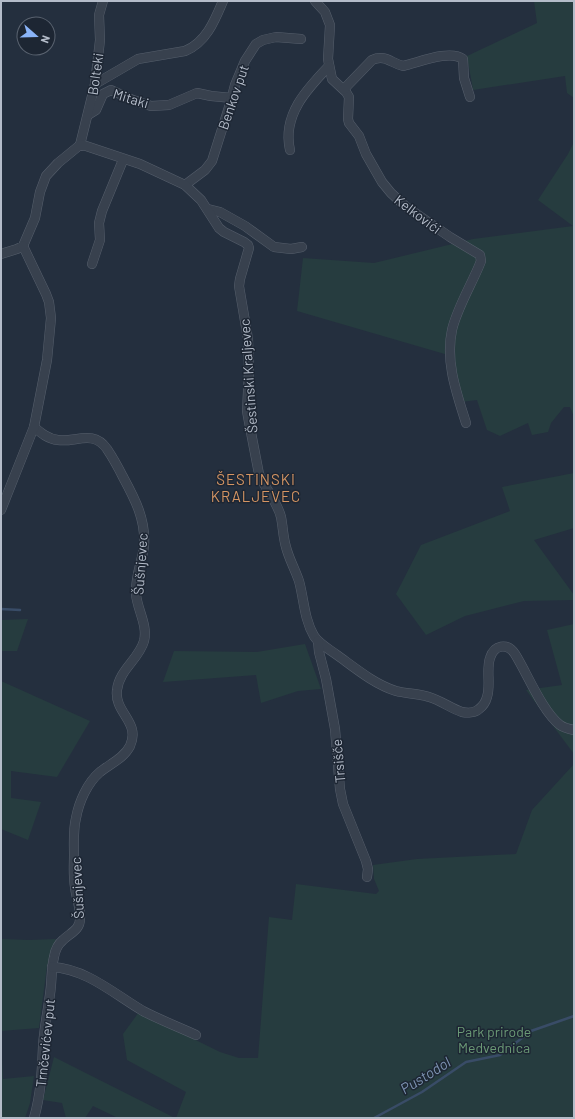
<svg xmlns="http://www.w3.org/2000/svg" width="575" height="1119" font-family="Barlow,sans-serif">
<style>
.green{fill:#263c3f}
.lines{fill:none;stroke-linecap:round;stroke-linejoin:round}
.stream{stroke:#394c67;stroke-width:2.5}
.minor-casing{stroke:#565f6c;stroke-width:10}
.minor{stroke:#38414e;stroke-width:9}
.labels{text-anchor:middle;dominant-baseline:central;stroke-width:3;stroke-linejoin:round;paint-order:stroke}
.street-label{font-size:14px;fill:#b4bcc9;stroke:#1d2633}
.park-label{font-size:14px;fill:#6b9a76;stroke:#1d2633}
.neighbourhood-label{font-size:15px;letter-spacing:1px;fill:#d59563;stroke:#1d2633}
.water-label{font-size:15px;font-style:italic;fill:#7c92b1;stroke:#1d2633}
</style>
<rect width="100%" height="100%" fill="#242f3e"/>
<g class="green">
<polygon points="534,1 574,1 574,98 567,93 565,76 473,90 467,56 537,23"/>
<polygon points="574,142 574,417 570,407 564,407 551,423 548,432 532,435 528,423 500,436 487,430 477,400 461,402 456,381 455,357 297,311 303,258 374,263 473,239 573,226 538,200 568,154"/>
<polygon points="574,473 574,528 534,540 574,595 574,600 524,601 465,616 426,635 396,594 421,545 510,511 502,487"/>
<polygon points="28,619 17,651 1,651 1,620"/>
<polygon points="574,624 574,754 526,690 562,685 547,630"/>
<polygon points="305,644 321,689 298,691 261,703 256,675 163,682 174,651 257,652"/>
<polygon points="1,681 90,721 57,777 11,771 11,798 41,802 28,840 1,829"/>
<polygon points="574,764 574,1118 176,1118 186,1092 127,1060 123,1034 139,1012 220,1052 239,1058 258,1058 269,917 292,920 296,884 376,894 379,891 374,879 373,865 417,859 516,854 532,810"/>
<polygon points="1,939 29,940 56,939 47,966 39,1028 1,1031"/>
<polygon points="1,1037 3,1079 34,1076 30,1103 25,1118 1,1118"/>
<polygon points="54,1057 175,1118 118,1118 93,1106 85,1118 66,1118 62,1103 43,1100"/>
</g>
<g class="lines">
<g class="stream">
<polyline points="1,609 20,610"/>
<polyline points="374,1118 422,1092 466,1062 500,1055 531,1031 574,1016"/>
</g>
<g class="minor-casing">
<g id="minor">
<path d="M 315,1 L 325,12 L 330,25 L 328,59 L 332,79 L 346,92 L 349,97 L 348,119 L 349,123 L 359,136 L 366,154 L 382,182 L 391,193 L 405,206 L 450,237 L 480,255 L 481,261 L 479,266 C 471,285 456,311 452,330 C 445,362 457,394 466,423"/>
<path d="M 95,84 L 138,59 L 185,51 C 206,43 215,20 223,1"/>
<path d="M 344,89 L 372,60 C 385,54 391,63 403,66 C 418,63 449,49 463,59 L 464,78 L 470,97"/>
<polyline points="88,115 96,110 103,94 111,90 133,100 151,106 169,105 197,93 211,96 232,98"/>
<polyline points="80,145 95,84 100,40 99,15 103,1"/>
<path d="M 290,150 C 282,115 307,89 329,66"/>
<polyline points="185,185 205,170 212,161 230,104 235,85 245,61 256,44 263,40 276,37 301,39"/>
<polyline points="208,209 220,212 245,226 274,247 291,249 302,247"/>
<path d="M 1,254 L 17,249 L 23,246 L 35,218 L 40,192 L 46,176 L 58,163 L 80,145 L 86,146 L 140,164 L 185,185 L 201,200 L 219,228 L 224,232 L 244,242 L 248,245 L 249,248 L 240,279 L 239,286 L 248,339 L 249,371 L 247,411 L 249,422 L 259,474 C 265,489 277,501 281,517 C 283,527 283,537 286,547 C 289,559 295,569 299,581 C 304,599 304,619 314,636 C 319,644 329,649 337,655 C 355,668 374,684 396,691 C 407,694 418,693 429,697 C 440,700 452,709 462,712 C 467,713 475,713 479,709 C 483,706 486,701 487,697 C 491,685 486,670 490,658 C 494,645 507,642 515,654 C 527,673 542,711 560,725 C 564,728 569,729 574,730"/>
<polyline points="92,264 100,240 99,223 102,211 123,160"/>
<path d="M 34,427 C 41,433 48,439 58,440 C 75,443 93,429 107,449 C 113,458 118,467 123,477 C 135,499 146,520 144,546 C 142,562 135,577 136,594 C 137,609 148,625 144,641 C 139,659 119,670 117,690 C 114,713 141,722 130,746 C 124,758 110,764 100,772 C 87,783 79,802 76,818 C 73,830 74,842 74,855 C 74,865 73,876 75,887 C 76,898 81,908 80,919 C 80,930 70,933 63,940 C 58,944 55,951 54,957 C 51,969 52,982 50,994 C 48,1011 44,1028 43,1046 C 42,1070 41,1094 34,1118"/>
<polyline points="1,510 34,427 47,360 51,318 49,302 46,294 23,246"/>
<polyline points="318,641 319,652 326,679 335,729 340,789 343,804 366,861 368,869 367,877"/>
<path d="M 52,967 C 87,969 114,994 143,1011 C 160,1020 179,1027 196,1035"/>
</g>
</g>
<use href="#minor" class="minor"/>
</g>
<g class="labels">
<g class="street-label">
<text transform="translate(95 74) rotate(-82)">Bolteki</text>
<text transform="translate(233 97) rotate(-71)">Benkov put</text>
<text transform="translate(131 98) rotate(17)">Mitaki</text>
<text transform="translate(418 214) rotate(37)">Kelkovići</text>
<text transform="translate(248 376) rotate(-94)">Šestinski Kraljevec</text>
<text transform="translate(140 564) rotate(-86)">Šušnjevec</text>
<text transform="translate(338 761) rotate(-95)">Trsišče</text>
<text transform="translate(77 888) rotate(-93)">Šušnjevec</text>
<text transform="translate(45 1043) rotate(-84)">Trnčevićev put</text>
</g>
<g class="park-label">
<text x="494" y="1031">Park prirode<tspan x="494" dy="16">Medvednica</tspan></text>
</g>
<g class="neighbourhood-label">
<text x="256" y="479">ŠESTINSKI<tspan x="256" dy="17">KRALJEVEC</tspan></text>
</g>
<g class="water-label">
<text transform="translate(425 1075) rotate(-32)">Pustodol</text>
</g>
</g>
<rect width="575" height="1119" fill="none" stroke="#b4bcc9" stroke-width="4"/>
<g transform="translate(36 36) rotate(110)"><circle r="19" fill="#1d2633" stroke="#59626f"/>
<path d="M0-3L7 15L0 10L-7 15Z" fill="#8ab4f8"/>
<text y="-6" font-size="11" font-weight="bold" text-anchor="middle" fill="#b4bcc9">N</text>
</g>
</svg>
